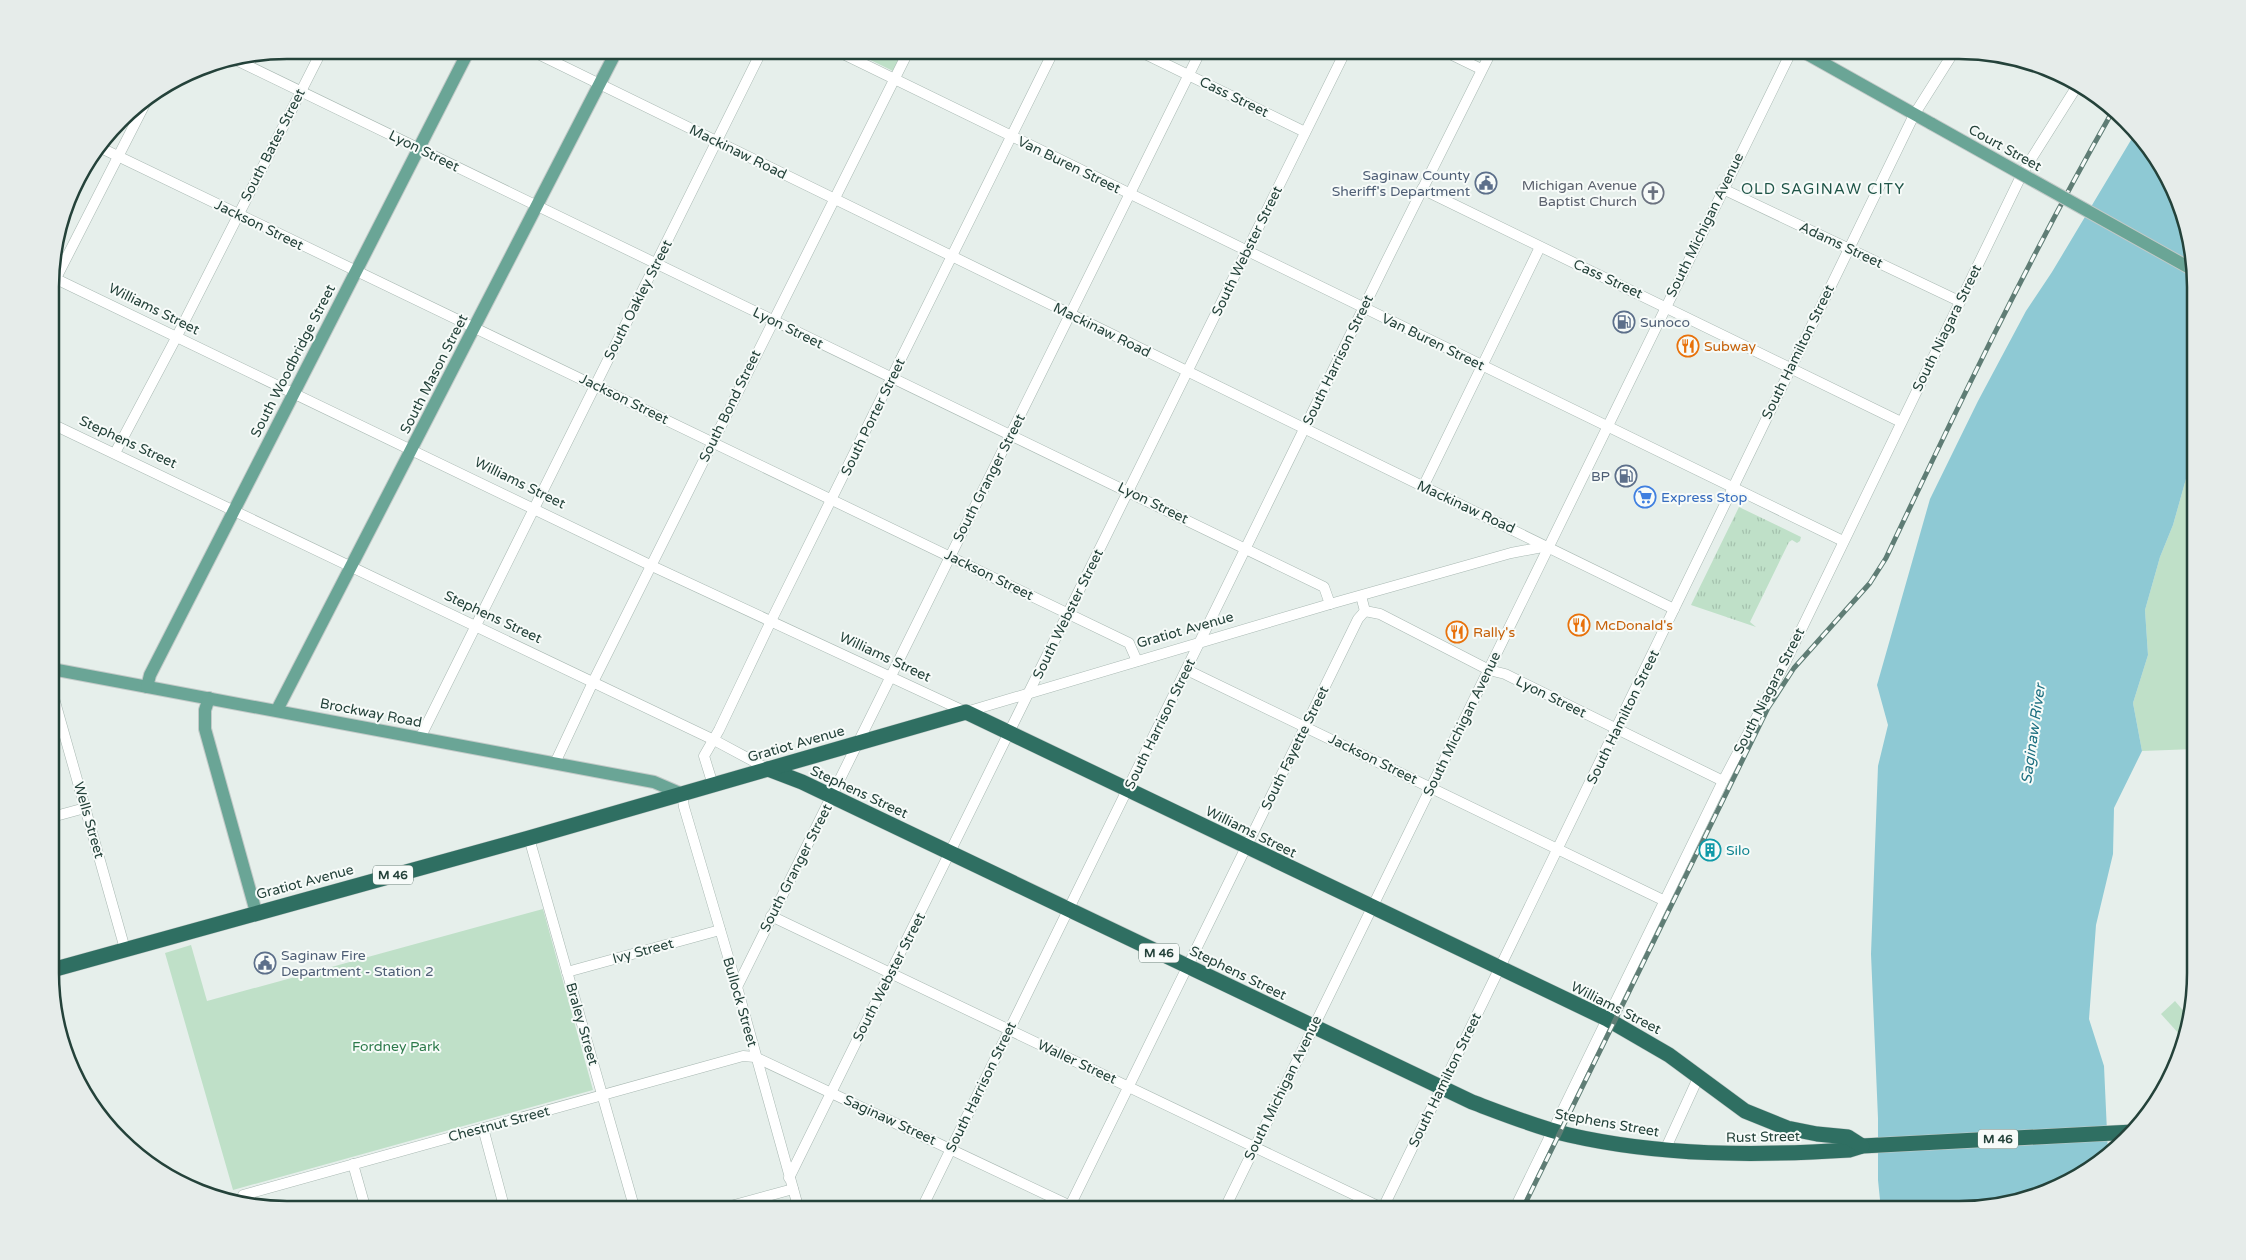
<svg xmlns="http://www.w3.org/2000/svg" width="2246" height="1260" font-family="'Varela Round',sans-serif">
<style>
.grass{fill:url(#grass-tufts)}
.park{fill:#bfe0c8}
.water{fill:#8ec9d4}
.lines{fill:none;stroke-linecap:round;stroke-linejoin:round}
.minor-casing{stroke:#a8b8b2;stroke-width:11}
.major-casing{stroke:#c2cac8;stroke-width:14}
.highway-casing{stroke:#c2cac8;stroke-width:16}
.minor{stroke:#fff;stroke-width:10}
.major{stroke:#6aa596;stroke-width:12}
.highway{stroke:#2f6f62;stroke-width:15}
.rail-casing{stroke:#5f7d75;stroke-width:5}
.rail{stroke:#f7fbf9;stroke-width:3;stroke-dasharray:9;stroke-linecap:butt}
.major-bridge-casing{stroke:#c2cac8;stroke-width:14;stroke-linecap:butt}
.major-bridge{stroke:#6aa596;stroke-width:12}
.labels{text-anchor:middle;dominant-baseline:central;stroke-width:4;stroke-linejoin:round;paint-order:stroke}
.shield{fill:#f7fbf9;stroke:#637a73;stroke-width:1}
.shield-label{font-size:12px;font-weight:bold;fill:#24423a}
.street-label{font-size:14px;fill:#24423a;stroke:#f7fbf9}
.service-label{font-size:14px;fill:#4e5e75;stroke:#f7fbf9;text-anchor:end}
.worship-label{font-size:14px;fill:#5b616d;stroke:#f7fbf9;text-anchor:end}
.food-label{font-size:14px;fill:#c56008;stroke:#f7fbf9;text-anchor:start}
.shop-label{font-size:14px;fill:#366cbe;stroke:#f7fbf9;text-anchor:start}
.culture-label{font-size:14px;fill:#0d838f;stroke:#f7fbf9;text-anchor:start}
.park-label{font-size:14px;fill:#2d7a4b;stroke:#f7fbf9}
.neighbourhood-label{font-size:15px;letter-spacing:1px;fill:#1f5548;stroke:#f7fbf9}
.water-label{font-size:15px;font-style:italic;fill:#1c6f80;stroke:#f7fbf9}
.rim{fill:none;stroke:#24423a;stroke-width:2.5}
</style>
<defs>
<pattern id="grass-tufts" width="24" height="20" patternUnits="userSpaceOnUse" patternTransform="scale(1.25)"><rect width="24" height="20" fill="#bfe0c8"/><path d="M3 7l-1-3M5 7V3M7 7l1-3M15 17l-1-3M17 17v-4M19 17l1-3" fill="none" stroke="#a4c1ad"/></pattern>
</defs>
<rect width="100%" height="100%" fill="#e6efeb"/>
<polygon class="grass" points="1739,507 1801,537 1800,541 1797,543 1792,540 1789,542 1750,622 1756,627 1691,605"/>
<g class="park">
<polygon points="850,50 903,50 893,71"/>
<polygon points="2195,447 2195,749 2142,751 2133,703 2148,655 2145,610 2160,557 2173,525"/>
<polygon points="543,909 593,1090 233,1190 165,953 191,945 207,1001"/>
<polygon points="2175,1001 2187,1015 2180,1035 2161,1014"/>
</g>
<polygon class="water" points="2134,135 2156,156 2183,211 2195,271 2195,447 2173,525 2160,557 2145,610 2148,655 2133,703 2142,751 2114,808 2113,854 2096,925 2089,1019 2104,1066 2108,1154 2078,1178 1974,1210 1881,1210 1878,1180 1878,1118 1871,954 1878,766 1888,725 1877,685 1930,499 1978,401 2026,311 2052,272"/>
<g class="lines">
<g class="minor-casing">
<g id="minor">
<polyline points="530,50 1674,609"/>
<polyline points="835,50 1843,541"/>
<polyline points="1137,50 1305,132"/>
<polyline points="1442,50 1481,69"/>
<polyline points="236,60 1324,587 1330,604"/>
<polyline points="101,148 1129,643 1137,661"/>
<polyline points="1422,189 1901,422"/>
<polyline points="1723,189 1959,301"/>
<polyline points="52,277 652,566 966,712 1330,604 1511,553 1548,546"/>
<polyline points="52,286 148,98"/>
<polyline points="52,424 714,740 768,769"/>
<polyline points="115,453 176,338 322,50"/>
<polyline points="1423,487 1540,247"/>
<polyline points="1361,596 1365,611 1380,614 1489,670 1505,674 1723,781"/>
<polyline points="1187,670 1665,901"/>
<polyline points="52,691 125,949"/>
<polyline points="420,738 762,50"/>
<polyline points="555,763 593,682 909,50"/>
<polyline points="713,785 704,756 719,730 771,621 1054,50"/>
<polyline points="682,794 684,807 737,987 799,1210"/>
<polyline points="52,817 85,808"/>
<polyline points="529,838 635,1210"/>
<polyline points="771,916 1382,1208"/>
<polyline points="567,972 720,930"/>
<polyline points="737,987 1201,50"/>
<polyline points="483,1128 505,1210"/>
<polyline points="1665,1150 1698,1078"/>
<polyline points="353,1164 366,1210"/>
<polyline points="789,1178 1346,50"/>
<polyline points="243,1195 743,1056 755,1057 1079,1210"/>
<polyline points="716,1210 793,1189"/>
<polyline points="921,1210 1387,260 1492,50"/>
<polyline points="1068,1210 1358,619 1365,611"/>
<polyline points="1224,1210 1792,50"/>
<polyline points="1382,1210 1914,115 1955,50"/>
<polyline points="1514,1210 1723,781 1785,663 2023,172 2079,83"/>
</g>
</g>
<g class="major-casing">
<g id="major">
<polyline points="1800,50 1932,124"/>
<polyline points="52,669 654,782 682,794"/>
<polyline points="147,687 150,675 469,50"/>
<polyline points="209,698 205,710 205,729 256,912"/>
<polyline points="277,710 617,50"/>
</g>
</g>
<g class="highway-casing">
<g id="highway">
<path d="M 768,769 L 802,782 L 1472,1102 C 1504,1114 1536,1127 1569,1135 C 1661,1156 1755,1156 1849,1150 L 1862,1146 L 2133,1132"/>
<polyline points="52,970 529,838 966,712 1607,1019 1669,1055 1745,1111 1787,1128 1817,1134 1848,1137 1862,1146"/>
</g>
</g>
<use href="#minor" class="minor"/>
<use href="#major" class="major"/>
<use href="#highway" class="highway"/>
<g class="rail-casing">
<path id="rail" d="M 1522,1210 L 1768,708 L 1794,668 L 1870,583 L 1886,558 C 1957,408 2029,258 2111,114"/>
</g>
<use href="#rail" class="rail"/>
<g class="major-bridge-casing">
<polyline id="major-bridge" points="1932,124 2195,271"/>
</g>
<use href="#major-bridge" class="major-bridge"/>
</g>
<defs>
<g id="civic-ring" transform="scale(1.125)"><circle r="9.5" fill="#f7fbf9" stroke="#5c6f8a" stroke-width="1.5"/><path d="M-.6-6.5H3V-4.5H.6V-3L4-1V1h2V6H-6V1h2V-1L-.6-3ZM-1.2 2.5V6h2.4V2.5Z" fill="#5c6f8a"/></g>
<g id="church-ring" transform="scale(1.125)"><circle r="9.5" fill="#f7fbf9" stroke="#6b7280" stroke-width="1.5"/><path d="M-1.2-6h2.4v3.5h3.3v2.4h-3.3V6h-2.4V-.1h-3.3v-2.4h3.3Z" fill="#6b7280"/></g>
<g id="fuel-ring" transform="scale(1.125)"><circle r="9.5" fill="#f7fbf9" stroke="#5c6f8a" stroke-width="1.5"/><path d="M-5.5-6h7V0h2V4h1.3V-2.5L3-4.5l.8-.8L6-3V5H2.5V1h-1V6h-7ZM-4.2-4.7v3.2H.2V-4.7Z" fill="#5c6f8a"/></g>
<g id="restaurant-ring" transform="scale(1.125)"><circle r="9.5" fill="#f7fbf9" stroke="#e8710a" stroke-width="1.5"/><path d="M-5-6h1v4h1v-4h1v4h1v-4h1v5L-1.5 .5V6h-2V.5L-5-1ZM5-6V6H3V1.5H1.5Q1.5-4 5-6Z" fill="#e8710a"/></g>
<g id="supermarket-ring" transform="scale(1.125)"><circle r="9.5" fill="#f7fbf9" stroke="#3f7fe0" stroke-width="1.5"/><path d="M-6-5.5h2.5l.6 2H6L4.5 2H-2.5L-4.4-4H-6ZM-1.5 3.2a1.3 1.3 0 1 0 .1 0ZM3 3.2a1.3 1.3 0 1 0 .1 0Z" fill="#3f7fe0"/></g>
<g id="building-ring" transform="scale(1.125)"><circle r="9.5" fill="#f7fbf9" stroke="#0f9aa8" stroke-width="1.5"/><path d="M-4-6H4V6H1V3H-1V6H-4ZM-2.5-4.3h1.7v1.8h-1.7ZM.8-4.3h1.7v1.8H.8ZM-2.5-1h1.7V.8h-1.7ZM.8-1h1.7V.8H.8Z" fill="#0f9aa8"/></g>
</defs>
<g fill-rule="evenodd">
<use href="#civic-ring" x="1486" y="183"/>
<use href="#church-ring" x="1653" y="193"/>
<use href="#fuel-ring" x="1624" y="322"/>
<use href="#restaurant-ring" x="1688" y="346"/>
<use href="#fuel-ring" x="1626" y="476"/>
<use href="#supermarket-ring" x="1645" y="497"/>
<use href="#restaurant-ring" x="1579" y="625"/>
<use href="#restaurant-ring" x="1457" y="632"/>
<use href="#building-ring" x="1710" y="850"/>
<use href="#civic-ring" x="265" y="963"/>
</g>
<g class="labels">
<g class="shield">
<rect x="373" y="865.5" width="40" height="19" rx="4"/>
<rect x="1139" y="943.5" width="40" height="19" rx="4"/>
<rect x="1978" y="1129.5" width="40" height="19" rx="4"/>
</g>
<g class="shield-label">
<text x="393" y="875">M 46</text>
<text x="1159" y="953">M 46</text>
<text x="1998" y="1139">M 46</text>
</g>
<g class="street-label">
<text transform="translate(1234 97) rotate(26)">Cass Street</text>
<text transform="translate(273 145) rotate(-63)">South Bates Street</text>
<text transform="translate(2005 148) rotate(29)">Court Street</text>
<text transform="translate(424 151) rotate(26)">Lyon Street</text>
<text transform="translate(738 152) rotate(26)">Mackinaw Road</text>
<text transform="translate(1069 165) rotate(26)">Van Buren Street</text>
<text transform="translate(259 225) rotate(26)">Jackson Street</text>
<text transform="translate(1705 225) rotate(-64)">South Michigan Avenue</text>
<text transform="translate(1841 245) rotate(25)">Adams Street</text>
<text transform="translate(1247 251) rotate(-64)">South Webster Street</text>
<text transform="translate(1608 279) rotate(25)">Cass Street</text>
<text transform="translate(638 300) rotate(-63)">South Oakley Street</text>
<text transform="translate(154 309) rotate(26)">Williams Street</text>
<text transform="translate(788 328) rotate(26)">Lyon Street</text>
<text transform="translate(1947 328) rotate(-64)">South Niagara Street</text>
<text transform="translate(1102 330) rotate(26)">Mackinaw Road</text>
<text transform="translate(1433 342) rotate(26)">Van Buren Street</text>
<text transform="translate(1798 352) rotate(-64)">South Hamilton Street</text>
<text transform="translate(1338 360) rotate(-64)">South Harrison Street</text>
<text transform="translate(293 361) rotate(-63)">South Woodbridge Street</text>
<text transform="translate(434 374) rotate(-63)">South Mason Street</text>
<text transform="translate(624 399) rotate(26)">Jackson Street</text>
<text transform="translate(730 406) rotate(-64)">South Bond Street</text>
<text transform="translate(873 417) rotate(-64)">South Porter Street</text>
<text transform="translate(128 442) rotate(25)">Stephens Street</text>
<text transform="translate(989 478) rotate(-63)">South Granger Street</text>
<text transform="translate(520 483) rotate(26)">Williams Street</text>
<text transform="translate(1153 503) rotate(26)">Lyon Street</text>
<text transform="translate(1466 507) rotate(25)">Mackinaw Road</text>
<text transform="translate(989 575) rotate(26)">Jackson Street</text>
<text transform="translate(1068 614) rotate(-64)">South Webster Street</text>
<text transform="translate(493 617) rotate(25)">Stephens Street</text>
<text transform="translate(1185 630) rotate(-16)">Gratiot Avenue</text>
<text transform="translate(885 657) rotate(25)">Williams Street</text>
<text transform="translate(1769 691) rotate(-63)">South Niagara Street</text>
<text transform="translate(1551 697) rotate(26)">Lyon Street</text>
<text transform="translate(371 713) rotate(11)">Brockway Road</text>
<text transform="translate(1623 717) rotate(-64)">South Hamilton Street</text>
<text transform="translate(1160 724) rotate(-64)">South Harrison Street</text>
<text transform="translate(1462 724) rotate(-64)">South Michigan Avenue</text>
<text transform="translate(796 744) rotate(-16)">Gratiot Avenue</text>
<text transform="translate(1295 748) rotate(-64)">South Fayette Street</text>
<text transform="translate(1373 759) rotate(26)">Jackson Street</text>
<text transform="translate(859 792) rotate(25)">Stephens Street</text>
<text transform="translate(89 820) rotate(74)">Wells Street</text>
<text transform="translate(1251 832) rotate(26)">Williams Street</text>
<text transform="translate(796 868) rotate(-63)">South Granger Street</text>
<text transform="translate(305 882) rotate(-15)">Gratiot Avenue</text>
<text transform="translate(643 951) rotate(-15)">Ivy Street</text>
<text transform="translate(1238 973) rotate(26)">Stephens Street</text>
<text transform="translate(889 977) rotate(-63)">South Webster Street</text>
<text transform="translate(740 1002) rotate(74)">Bullock Street</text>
<text transform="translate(1616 1008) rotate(27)">Williams Street</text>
<text transform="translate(582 1024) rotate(74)">Braley Street</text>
<text transform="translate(1077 1062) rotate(25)">Waller Street</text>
<text transform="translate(1445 1080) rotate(-64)">South Hamilton Street</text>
<text transform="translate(981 1087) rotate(-64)">South Harrison Street</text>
<text transform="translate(1283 1088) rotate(-64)">South Michigan Avenue</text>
<text transform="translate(890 1120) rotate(25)">Saginaw Street</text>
<text transform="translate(1607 1123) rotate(10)">Stephens Street</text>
<text transform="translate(499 1124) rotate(-15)">Chestnut Street</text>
<text transform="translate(1763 1137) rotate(-1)">Rust Street</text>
</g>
<g class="service-label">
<text x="1470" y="175">Saginaw County<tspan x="1470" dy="16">Sheriff's Department</tspan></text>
<text x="1640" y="322" text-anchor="start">Sunoco</text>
<text x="1610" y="476">BP</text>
<text x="281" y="955" text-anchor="start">Saginaw Fire<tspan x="281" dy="16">Department - Station 2</tspan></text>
</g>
<g class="worship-label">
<text x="1637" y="185">Michigan Avenue<tspan x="1637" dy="16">Baptist Church</tspan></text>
</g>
<g class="food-label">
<text x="1704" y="346">Subway</text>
<text x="1595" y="625">McDonald's</text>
<text x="1473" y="632">Rally's</text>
</g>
<g class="shop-label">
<text x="1661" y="497">Express Stop</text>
</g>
<g class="culture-label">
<text x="1726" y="850">Silo</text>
</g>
<g class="park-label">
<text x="396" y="1046">Fordney Park</text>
</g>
<g class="neighbourhood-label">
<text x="1823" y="189">OLD SAGINAW CITY</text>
</g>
<g class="water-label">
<text transform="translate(2033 734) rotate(-82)">Saginaw River</text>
</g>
</g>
<path d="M0 0H2246V1260H0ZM287 59H1959A228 228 0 0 1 2187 287V973A228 228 0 0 1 1959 1201H287A228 228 0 0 1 59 973V287A228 228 0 0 1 287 59Z" fill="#e6ecea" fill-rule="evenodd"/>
<path class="rim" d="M287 59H1959A228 228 0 0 1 2187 287V973A228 228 0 0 1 1959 1201H287A228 228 0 0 1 59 973V287A228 228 0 0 1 287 59Z"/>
</svg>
